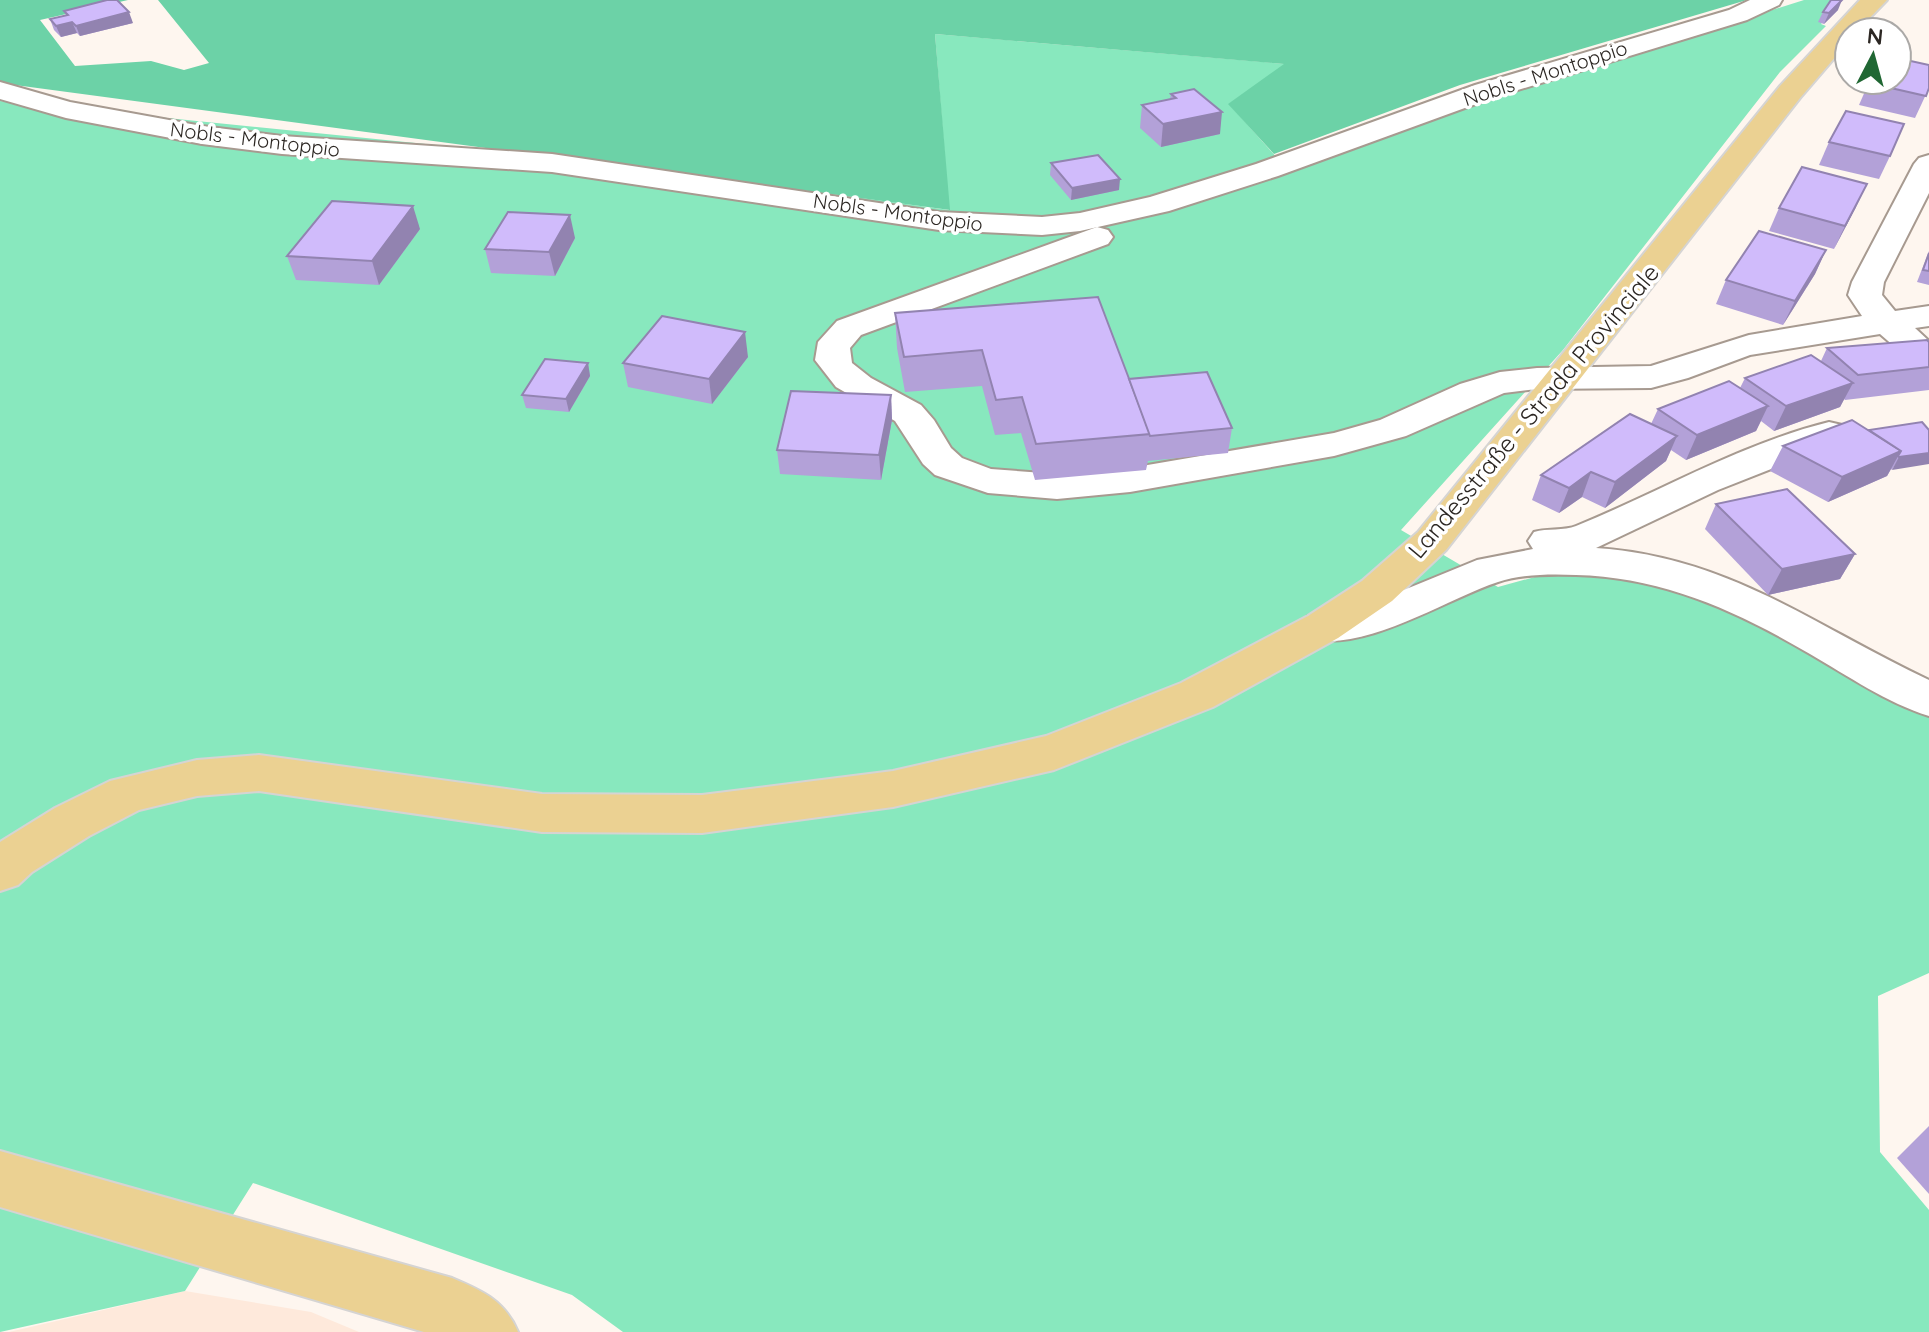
<svg xmlns="http://www.w3.org/2000/svg" width="1929" height="1332" font-family="Quicksand,sans-serif">
<style>
.industrial{fill:#fee9db}
.green{fill:#88e8be}
.forest{fill:#6cd2a7}
.lines{fill:none;stroke-linecap:round;stroke-linejoin:round}
.minor-casing{stroke:#a79a90;stroke-width:4}
.major-casing{stroke:#d5d4d3;stroke-width:4}
.minor{fill:#fff;fill-rule:evenodd}
.major{fill:#ebd192;fill-rule:evenodd}
.wall{fill:#b3a1d8}
.shaded-wall{fill:#9283b0}
.building{fill:#d0bbfb;stroke:#9283b0;stroke-width:2}
.labels{text-anchor:middle;dominant-baseline:central;stroke-width:7;stroke-linejoin:round;paint-order:stroke}
.far-street-label{font-size:20px;fill:#2c2723;stroke:#fff}
.street-label{font-size:24px;fill:#2c2723;stroke:#fff}
</style>
<rect width="100%" height="100%" fill="#fef6ef"/>
<polygon class="industrial" points="185,1291 311,1312 359,1332 9,1332"/>
<polygon class="green" points="1804,0 1842,0 1821,24 1826,26 1780,72 1563,350 1401,530 1498,587 1564,569 1672,584 1929,707 1929,973 1878,996 1880,1152 1929,1210 1929,1332 623,1332 572,1295 253,1183 185,1291 0,1332 0,101 603,162 949,210 935,34 1286,64 1229,104 1287,169 1491,98"/>
<polygon class="forest" points="0,0 128,0 40,20 75,66 151,61 184,70 209,63 158,0 1747,0 1460,85 1274,154 1228,104 1284,64 935,34 950,210 0,83"/>
<g class="lines">
<g class="minor-casing">
<g id="minor">
<polygon points="1750,0 1782,0 1779,5 1747,20 1495,97 1278,176 1169,211 1080,231 1042,235 939,230 552,172 282,154 202,144 66,118 0,99 0,82 70,102 202,126 282,136 552,154 939,212 1042,217 1080,213 1150,197 1256,164 1475,85 1729,10"/>
<polygon points="1929,155 1929,193 1884,282 1882,295 1895,311 1929,306 1929,326 1915,328 1929,341 1929,370 1917,366 1880,334 1750,355 1688,378 1651,388 1537,389 1504,393 1406,436 1334,456 1130,492 1057,499 988,493 935,475 923,464 895,421 836,387 815,360 818,342 837,321 1097,227 1108,230 1113,237 1108,244 861,335 850,348 852,363 871,378 921,405 934,420 951,448 962,458 991,469 1057,474 1130,468 1334,433 1380,420 1460,384 1500,372 1537,368 1651,366 1749,335 1862,316 1848,295 1852,282 1914,164 1919,158"/>
<path d="M 1829,422 L 1842,425 L 1848,433 L 1842,441 L 1718,490 L 1596,548 C 1730,557 1814,626 1929,680 L 1929,716 C 1887,703 1848,676 1810,654 C 1737,611 1662,577 1576,575 C 1551,574 1522,574 1498,582 C 1446,599 1363,654 1308,638 L 1302,627 L 1308,616 L 1377,601 L 1477,560 L 1533,549 L 1528,541 L 1534,532 C 1547,528 1564,531 1576,526 C 1660,492 1740,444 1829,422 Z"/>
</g>
</g>
<g class="major-casing">
<g id="major">
<polygon points="1860,0 1887,0 1856,32 1849,32 1849,41 1800,98 1446,550 1392,601 1338,638 1213,707 1054,770 893,807 702,833 542,832 259,791 197,796 139,810 89,836 32,872 18,885 0,891 0,842 55,808 110,781 197,760 259,755 542,794 702,795 893,771 1046,736 1181,683 1308,616 1362,581 1418,532 1780,86"/>
<path d="M 0,1151 L 452,1278 C 483,1291 505,1301 518,1332 L 424,1332 L 0,1207 Z"/>
</g>
</g>
<use href="#minor" class="minor"/>
<use href="#major" class="major"/>
</g>
<g class="wall">
<polygon points="1838,10 1824,24 1818,22 1823,12"/>
<polygon points="64,11 133,23 80,36 77,33 61,37 54,30 50,19 66,15"/>
<polygon points="1870,80 1929,88 1915,118 1859,105"/>
<polygon points="1171,94 1220,134 1161,147 1140,128 1142,105 1170,99"/>
<polygon points="1829,142 1890,156 1879,179 1819,165"/>
<polygon points="1051,163 1119,190 1071,200 1050,175"/>
<polygon points="1856,207 1834,249 1769,231 1779,208"/>
<polygon points="420,229 379,285 296,280 287,256"/>
<polygon points="575,238 555,276 491,273 485,249"/>
<polygon points="1826,250 1815,274 1783,325 1716,304 1726,280"/>
<polygon points="1929,251 1929,285 1917,282"/>
<polygon points="895,313 1129,379 1232,428 1228,453 1148,461 1146,470 1035,480 1021,433 995,435 982,386 905,392 897,348"/>
<polygon points="1929,342 1929,390 1845,400 1844,399 1840,407 1774,431 1761,421 1756,431 1686,460 1671,450 1666,461 1605,508 1582,497 1559,513 1532,500 1541,475 1651,424 1658,409 1740,388 1745,378 1821,361 1827,348"/>
<polygon points="748,357 712,404 628,387 623,363"/>
<polygon points="588,363 590,376 569,412 526,408 522,395"/>
<polygon points="891,395 892,420 881,480 780,474 777,450"/>
<polygon points="1922,422 1892,470 1891,469 1887,476 1828,502 1770,471 1783,446"/>
<polygon points="1716,504 1855,554 1840,579 1768,595 1705,529"/>
<polygon points="1929,1126 1929,1194 1897,1158"/>
</g>
<g class="shaded-wall">
<polygon points="1842,0 1838,10 1824,24 1829,13"/>
<polygon points="129,12 133,23 80,36 76,26"/>
<polygon points="72,22 77,33 61,37 56,26"/>
<polygon points="1222,112 1220,134 1161,147 1163,124"/>
<polygon points="1120,179 1119,190 1071,200 1072,188"/>
<polygon points="1867,184 1856,207 1834,249 1845,226"/>
<polygon points="413,206 420,229 379,285 372,261"/>
<polygon points="570,215 575,238 555,276 549,252"/>
<polygon points="1826,250 1815,274 1783,325 1795,301"/>
<polygon points="745,332 748,357 712,404 709,379"/>
<polygon points="588,363 590,376 569,412 566,399"/>
<polygon points="1853,383 1840,407 1774,431 1786,406"/>
<polygon points="891,395 892,420 881,480 879,455"/>
<polygon points="1768,406 1756,431 1686,460 1697,435"/>
<polygon points="1677,436 1666,461 1605,508 1615,482"/>
<polygon points="1901,451 1887,476 1828,502 1842,477"/>
<polygon points="1929,453 1929,464 1892,470 1899,457"/>
<polygon points="1591,472 1582,497 1559,513 1569,488"/>
<polygon points="1855,554 1840,579 1768,595 1782,569"/>
</g>
<g class="building">
<polygon points="107,0 117,0 129,12 76,26 72,22 56,26 50,19 68,15 64,11"/>
<polygon points="1831,0 1842,0 1829,13 1823,12"/>
<polygon points="1897,58 1929,65 1929,88 1926,96 1869,83 1870,80 1897,80"/>
<polygon points="1194,89 1222,112 1163,124 1142,105 1176,98 1171,94"/>
<polygon points="1846,111 1904,124 1890,156 1829,142"/>
<polygon points="1098,155 1120,179 1072,188 1051,163"/>
<polygon points="1802,167 1867,184 1845,226 1779,208"/>
<polygon points="332,201 413,206 372,261 287,256"/>
<polygon points="508,212 570,215 549,252 485,249"/>
<polygon points="1759,231 1826,250 1795,301 1726,280"/>
<polygon points="1929,253 1929,271 1923,270"/>
<polygon points="1098,297 1150,434 1036,444 1022,397 996,400 982,350 904,357 895,313"/>
<polygon points="662,316 745,332 709,379 623,363"/>
<polygon points="1927,340 1929,342 1929,367 1858,375 1827,348"/>
<polygon points="1811,355 1853,383 1786,406 1745,378"/>
<polygon points="545,359 588,363 566,399 522,395"/>
<polygon points="1207,372 1232,428 1150,436 1129,379"/>
<polygon points="1729,381 1768,406 1697,435 1658,409"/>
<polygon points="791,391 891,395 879,455 777,450"/>
<polygon points="1630,414 1677,436 1615,482 1591,472 1569,488 1541,475"/>
<polygon points="1852,420 1901,451 1842,477 1783,446"/>
<polygon points="1922,422 1929,430 1929,453 1899,457 1898,456 1901,451 1869,430"/>
<polygon points="1787,489 1855,554 1782,569 1716,504"/>
</g>
<g class="labels">
<g class="far-street-label">
<text transform="translate(1545 73) rotate(-18)">Nobls - Montoppio</text>
<text transform="translate(255 139) rotate(7)">Nobls - Montoppio</text>
<text transform="translate(898 212) rotate(8)">Nobls - Montoppio</text>
</g>
<g class="street-label">
<text transform="translate(1533 411) rotate(-50)">Landesstraße - Strada Provinciale</text>
</g>
</g>
<g transform="translate(1873 56) rotate(6)"><circle r="38" fill="#ffffff" stroke="#aba9a7" stroke-width="2"/>
<path d="M0-6L14 30L0 20L-14 30Z" fill="#206733"/>
<text y="-12" font-size="22" font-weight="bold" text-anchor="middle" fill="#2c2723">N</text>
</g>
</svg>
